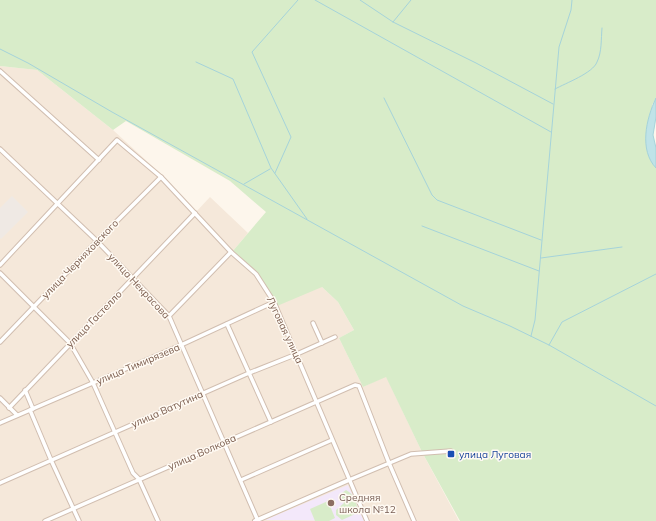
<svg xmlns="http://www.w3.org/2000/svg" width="656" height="521" font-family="Mulish,sans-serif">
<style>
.residential{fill:#f5e8da}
.industrial{fill:#efe9e4}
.education{fill:#f3e8fa}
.green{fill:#d8ecc9}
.water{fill:#bfe3e8;stroke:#a5d3da}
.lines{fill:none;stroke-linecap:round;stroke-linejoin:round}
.stream{stroke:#a5d3da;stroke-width:1}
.minor-casing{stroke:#d1beb0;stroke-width:5.5}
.tertiary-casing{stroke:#d1beb0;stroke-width:6}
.minor{stroke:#fff;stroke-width:3.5}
.tertiary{stroke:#fff;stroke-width:4}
.transit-dot{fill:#1a4fb4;stroke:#fffaf3;stroke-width:1.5}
.education-dot{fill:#8d6e63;stroke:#fffaf3;stroke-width:1.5}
.labels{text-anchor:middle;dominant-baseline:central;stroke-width:3;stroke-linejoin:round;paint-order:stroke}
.street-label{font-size:10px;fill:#7a5c4d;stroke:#fffaf3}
.transit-label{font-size:10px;fill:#164399;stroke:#fffaf3;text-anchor:start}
.education-label{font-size:10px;fill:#785e54;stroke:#fffaf3;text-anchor:start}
</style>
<rect width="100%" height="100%" fill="#fdf6ec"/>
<polygon class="residential" points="0,66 37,70 113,130 162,175 195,213 210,197 248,233 232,252 322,287 338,302 354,330 339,338 363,387 386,376 422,452 459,521 0,521"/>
<polygon class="industrial" points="12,196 28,212 1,239 0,238 0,208"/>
<polygon class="education" points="348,485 364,521 265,520"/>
<g class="green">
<polygon points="0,0 656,0 656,98 652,105 653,164 656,168 656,521 460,521 422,452 386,377 363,387 339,338 354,330 338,302 322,287 277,306 257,273 232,252 266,212 230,181 126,121 113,130 37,70 0,66"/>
<path d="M 346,490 C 354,494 356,502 358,510 L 353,515 L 342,520 L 336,515 L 336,510 L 344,503 L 340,498 L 342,493 Z"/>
<polygon points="328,501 335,518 329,521 315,521 310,509"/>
</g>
<path class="water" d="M 656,98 L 656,117 L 653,135 L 656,148 L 656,168 C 639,150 646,119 656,98 Z"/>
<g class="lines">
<g class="stream">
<polyline points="315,0 551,132"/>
<polyline points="360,0 393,22 476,63 553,104"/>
<polyline points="393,22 411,0"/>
<polyline points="0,49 28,63 112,112 463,306 510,326 549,345 656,406"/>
<polyline points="196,62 233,79 271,168 307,219"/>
<path d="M 555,89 C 566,83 593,73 597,62 C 602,52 601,39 602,28"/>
<polyline points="384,98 432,195 437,200 541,240"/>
<polyline points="275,173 291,137 252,52 298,0"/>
<polyline points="244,184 270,169"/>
<polyline points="422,226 539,271"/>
<polyline points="541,258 622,247"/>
<polyline points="531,336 535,320 559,47 571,10 572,0"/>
<polyline points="549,345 562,322 656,274"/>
</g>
<g class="minor-casing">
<g id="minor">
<polyline points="0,71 99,160"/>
<polyline points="0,149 97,241 169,316 258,521"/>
<polyline points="0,265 117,140 161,177 231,252 256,274 274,302 367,521"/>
<polyline points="0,273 70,343 93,383 133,473 139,479 158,521"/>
<polyline points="169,316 231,252"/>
<polyline points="313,323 322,343"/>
<polyline points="227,324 271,422"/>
<polyline points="0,342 97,241 161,177"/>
<polyline points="25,390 33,409"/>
<polyline points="0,398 17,415"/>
<polyline points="9,408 195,213"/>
<polyline points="30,410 51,460 79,521"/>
<polyline points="0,423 181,345 274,302"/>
<polyline points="241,480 332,440"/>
<polyline points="349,480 411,454 451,451"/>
<polyline points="0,483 249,373 297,354 335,337"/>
<polyline points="45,521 355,385 359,386 389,463 414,521"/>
</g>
</g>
<g class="tertiary-casing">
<polyline id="tertiary" points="255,521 349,480"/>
</g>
<use href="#minor" class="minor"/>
<use href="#tertiary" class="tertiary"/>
</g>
<rect class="transit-dot" x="447" y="450" width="8" height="8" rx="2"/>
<circle class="education-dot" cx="331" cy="503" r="4"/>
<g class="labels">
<g class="street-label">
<text transform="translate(80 259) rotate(-46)">улица Черняховского</text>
<text transform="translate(139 286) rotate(47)">улица Некрасова</text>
<text transform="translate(94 319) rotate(-46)">улица Гастелло</text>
<text transform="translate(285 330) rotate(65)">Луговая улица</text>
<text transform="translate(138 364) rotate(-23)">улица Тимирязева</text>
<text transform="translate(167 409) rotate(-24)">улица Ватутина</text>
<text transform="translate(202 452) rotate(-24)">улица Волкова</text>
</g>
<g class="transit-label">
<text x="459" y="454">улица Луговая</text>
</g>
<g class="education-label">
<text x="339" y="497">Средняя<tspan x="339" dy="12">школа №12</tspan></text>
</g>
</g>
</svg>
